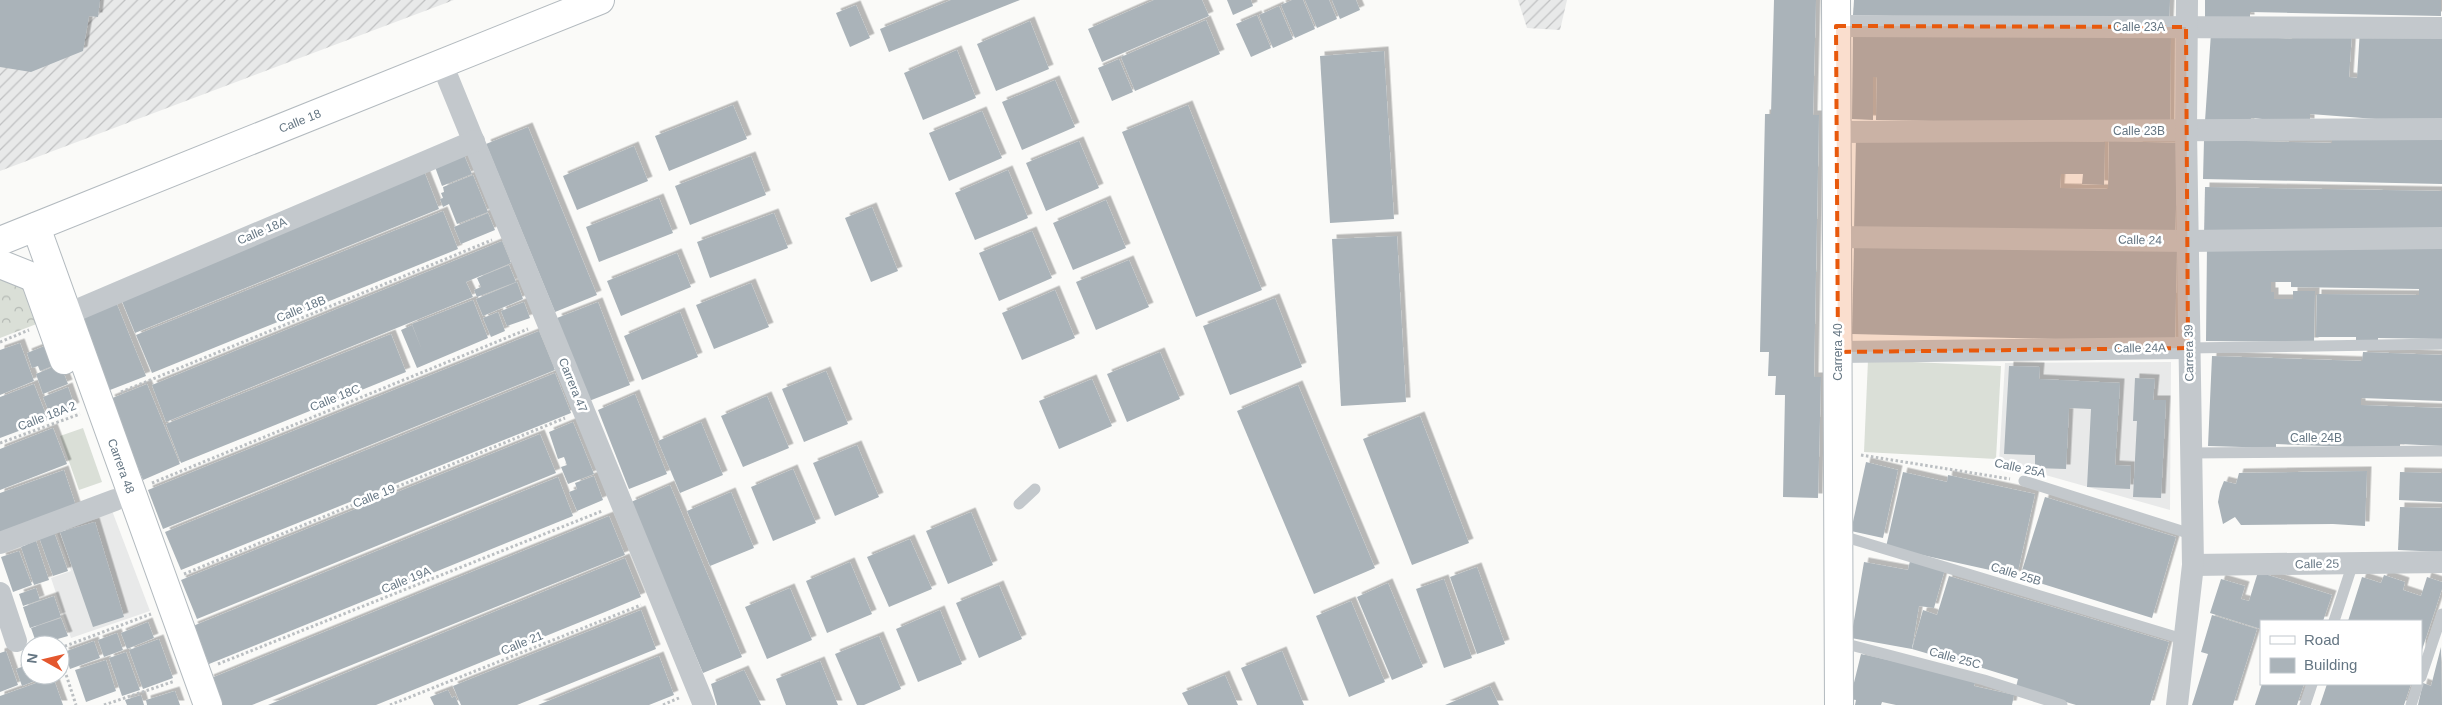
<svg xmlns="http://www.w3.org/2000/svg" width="2442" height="705" font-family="Arial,sans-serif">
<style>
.built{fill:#e8e9e9}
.industrial{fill:url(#industrial-furrows)}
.forest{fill:url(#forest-crowns)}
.garden{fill:#dadfd7}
.building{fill:#aab3b9;filter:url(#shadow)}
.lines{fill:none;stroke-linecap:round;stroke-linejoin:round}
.secondary-casing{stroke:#b3babf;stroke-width:30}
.path{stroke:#bbbfc2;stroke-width:3;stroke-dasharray:2.5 2.5;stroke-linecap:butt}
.lane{stroke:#c3c8cc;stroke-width:11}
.street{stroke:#c3c8cc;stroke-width:22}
.secondary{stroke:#fff;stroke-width:28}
.marked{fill:#e8590c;fill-opacity:0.2;stroke:#e8590c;stroke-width:4;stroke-dasharray:10 6;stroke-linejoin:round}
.labels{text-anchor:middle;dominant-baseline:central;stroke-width:5;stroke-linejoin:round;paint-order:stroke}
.street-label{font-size:12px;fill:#657683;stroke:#fff}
</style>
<defs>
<pattern id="industrial-furrows" width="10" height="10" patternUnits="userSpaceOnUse" patternTransform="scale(1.25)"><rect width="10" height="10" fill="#e8e9e9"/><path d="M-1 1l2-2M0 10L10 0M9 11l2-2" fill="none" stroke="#c0c1c2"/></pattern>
<pattern id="forest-crowns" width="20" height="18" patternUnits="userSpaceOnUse" patternTransform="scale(1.25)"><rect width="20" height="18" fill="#dadfd7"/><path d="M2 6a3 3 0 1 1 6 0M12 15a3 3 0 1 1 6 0" fill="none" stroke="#b4b9b4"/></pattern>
<filter id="shadow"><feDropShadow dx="4.5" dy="-4.5" stdDeviation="0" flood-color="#0004"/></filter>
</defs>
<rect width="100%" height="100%" fill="#fafaf8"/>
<g class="built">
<polygon points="2171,362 2170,510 1999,462 2005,363"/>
<polygon points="111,508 150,611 71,638 51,578 71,571 56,530"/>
</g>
<g class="industrial">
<polygon points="0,0 454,0 0,171"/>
<polygon points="1518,0 1567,0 1560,30 1527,28"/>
</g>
<polygon class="forest" points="0,266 33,279 47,320 0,338"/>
<g class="garden">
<polygon points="1868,360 2001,366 1996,459 1864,452"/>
<polygon points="83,428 102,482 79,490 60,436"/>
</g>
<g class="building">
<polygon points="0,0 100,0 98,17 89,16 83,51 31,72 0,67"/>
<polygon points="951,0 1020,0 889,52 880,29"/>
<polygon points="1202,0 1209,16 1102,62 1088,29 1154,0"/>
<polygon points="1227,0 1251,0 1253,6 1233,15"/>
<polygon points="1292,0 1303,0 1315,29 1295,38 1281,5"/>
<polygon points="1305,0 1329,0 1337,19 1317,28"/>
<polygon points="1332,0 1356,0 1360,10 1340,19"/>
<polygon points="1774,0 1816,0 1813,115 1819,115 1814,377 1821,377 1818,498 1783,497 1785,395 1775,395 1776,376 1768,376 1769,352 1760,352 1765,114 1771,114"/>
<polygon points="1854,0 2170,0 2169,23 1853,15"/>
<polygon points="2205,0 2441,0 2441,16 2250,12 2250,19 2205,18"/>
<polygon points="856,5 870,38 850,47 836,13"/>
<polygon points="1279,6 1293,39 1273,48 1259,15"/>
<polygon points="1257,15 1271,48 1251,57 1236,24"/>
<polygon points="1206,20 1220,54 1135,91 1121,57"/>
<polygon points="1030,21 1049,69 996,91 977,44"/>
<polygon points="2360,29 2442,35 2442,124 2310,114 2310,123 2251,118 2250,124 2205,121 2211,33 2292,39 2293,33 2352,33 2349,77 2357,78"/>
<polygon points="1853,31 2171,36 2170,125 1876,120 1877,77 1873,77 1873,120 1852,119"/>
<polygon points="957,50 976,98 923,120 904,73"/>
<polygon points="1384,51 1394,219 1330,223 1320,56"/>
<polygon points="1119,59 1133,92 1112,101 1098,68"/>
<polygon points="1055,80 1075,127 1022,150 1002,102"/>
<polygon points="733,105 747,139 669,171 655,136"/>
<polygon points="1188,105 1262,290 1196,317 1122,132"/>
<polygon points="982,111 1002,158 949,181 929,133"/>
<polygon points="528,127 597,295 555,312 486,144"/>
<polygon points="2332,135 2442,138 2442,184 2203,179 2204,140 2332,143"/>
<polygon points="1856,137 2105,142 2104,185 2082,184 2083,174 2061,174 2060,188 2108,189 2109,141 2178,143 2175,238 1854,231"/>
<polygon points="1079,141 1099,188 1046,211 1026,163"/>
<polygon points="634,146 648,181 577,210 563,176"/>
<polygon points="464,155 472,174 442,186 435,167"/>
<polygon points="751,156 766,195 690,225 675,186"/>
<polygon points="1008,170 1028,218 975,240 955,193"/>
<polygon points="424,171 439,209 135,333 119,294"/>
<polygon points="473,175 488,212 457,224 449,204 443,207 440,199 443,198 441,193 444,192 443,187"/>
<polygon points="2205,187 2442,191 2442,233 2204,236"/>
<polygon points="659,198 673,233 599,262 586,227"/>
<polygon points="1106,200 1126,248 1073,270 1053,223"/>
<polygon points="872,207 898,271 871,282 845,218"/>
<polygon points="443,211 458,249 152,373 136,335"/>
<polygon points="488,213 495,230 461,244 454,227"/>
<polygon points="774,213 788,248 710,278 697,242"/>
<polygon points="1032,231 1052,278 999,301 979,253"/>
<polygon points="1397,236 1406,402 1341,406 1332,239"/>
<polygon points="502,241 511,263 466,282 473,297 166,422 152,385"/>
<polygon points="2207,245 2442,248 2442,339 2378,338 2378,341 2356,341 2356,337 2316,337 2317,294 2419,295 2419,289 2291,287 2291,282 2271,282 2271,292 2274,292 2274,299 2293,299 2293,291 2315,291 2314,342 2206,341"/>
<polygon points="1854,246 2177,247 2175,342 1852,334"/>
<polygon points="677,253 691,287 621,316 607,281"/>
<polygon points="1129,260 1149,307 1096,330 1076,282"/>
<polygon points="509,265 516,282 477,297 474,290 481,287 477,278"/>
<polygon points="517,282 523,299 483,316 476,299"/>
<polygon points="751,283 769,327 714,349 696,305"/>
<polygon points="1055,290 1075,338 1022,360 1002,313"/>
<polygon points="114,297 146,376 110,390 79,311"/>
<polygon points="1275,298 1302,367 1230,395 1203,326"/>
<polygon points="473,300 488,338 417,368 401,330 412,325 422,350 412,324"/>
<polygon points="524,302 530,318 507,326 501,311"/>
<polygon points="598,302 630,385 589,401 557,318"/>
<polygon points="498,312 505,331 491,337 483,318"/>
<polygon points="680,312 698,357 642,380 624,336"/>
<polygon points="539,331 555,370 163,529 148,490"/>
<polygon points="391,334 406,372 181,463 166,424"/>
<polygon points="20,343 34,381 0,395 0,350"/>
<polygon points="52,343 60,363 40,371 38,366 32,368 27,353"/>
<polygon points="1160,352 1180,399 1127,422 1107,374"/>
<polygon points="2363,352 2442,355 2442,401 2361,398 2361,405 2442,408 2442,446 2400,444 2400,449 2276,444 2276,448 2208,446 2212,356 2362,361"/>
<polygon points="60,364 68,384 43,394 36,374"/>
<polygon points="2009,366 2040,367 2039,379 2120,383 2115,465 2131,466 2130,489 2087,487 2091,409 2069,408 2066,469 2035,468 2035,455 2004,454"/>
<polygon points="826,371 848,424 804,442 782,389"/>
<polygon points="555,373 571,413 181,570 165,532"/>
<polygon points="2135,378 2155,379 2153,400 2166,400 2161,498 2133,497 2137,421 2133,421"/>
<polygon points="1092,379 1112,426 1059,449 1039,401"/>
<polygon points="34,384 48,420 0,438 0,397"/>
<polygon points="147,384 180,464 143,480 110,399"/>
<polygon points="1298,385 1375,568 1314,594 1237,411"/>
<polygon points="68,387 75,407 51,417 43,397"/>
<polygon points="635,394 667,474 629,489 598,410"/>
<polygon points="767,396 789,448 743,467 721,416"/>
<polygon points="1420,416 1469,543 1412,565 1363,439"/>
<polygon points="573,422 594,474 568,484 561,467 567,465 564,457 558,459 549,432"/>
<polygon points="701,422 723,475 680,493 658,441"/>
<polygon points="53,428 67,464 0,490 0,449"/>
<polygon points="540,434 556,473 197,619 181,580"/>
<polygon points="857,445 879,497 835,516 813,463"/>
<polygon points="1866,462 1898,470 1883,538 1851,531"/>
<polygon points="793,469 816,523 773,541 751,487"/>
<polygon points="64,470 77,509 0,536 0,493"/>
<polygon points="2367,471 2365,526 2333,524 2241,525 2235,517 2223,524 2218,502 2220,491 2224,481 2236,484 2239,473"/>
<polygon points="1903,472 1947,482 1948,475 2035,494 2017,576 1886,547"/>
<polygon points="2400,472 2442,473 2442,502 2399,500"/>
<polygon points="594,476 603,500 577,511 569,492 577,489 575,483"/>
<polygon points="558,477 573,516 209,664 193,626"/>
<polygon points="670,485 742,657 703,673 631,502"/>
<polygon points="731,492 754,548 710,566 687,511"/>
<polygon points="2045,497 2176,537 2152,618 2020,577"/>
<polygon points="2400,507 2442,508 2442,552 2398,550"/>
<polygon points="971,512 993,565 948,584 926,531"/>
<polygon points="609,516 625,555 252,705 219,705 209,679"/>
<polygon points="95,522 124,617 93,627 60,532"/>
<polygon points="54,532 68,571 53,576 39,537"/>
<polygon points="910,539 932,589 889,607 867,557"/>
<polygon points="36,541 49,580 34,585 21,547"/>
<polygon points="19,551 32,585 13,592 1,557"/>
<polygon points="625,558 641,597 605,612 376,705 268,705"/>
<polygon points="1910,561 1945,569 1934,608 1919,606 1912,649 1851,638 1864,562 1908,570"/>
<polygon points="850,562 872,614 827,633 806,581"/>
<polygon points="1477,567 1505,644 1477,654 1450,577"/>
<polygon points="2258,572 2332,595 2323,621 2261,621 2261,629 2210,613 2221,579 2245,586 2241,599 2249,601"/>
<polygon points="2384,575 2405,582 2403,590 2421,596 2427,577 2442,582 2442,589 2421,653 2421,621 2348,621 2362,577 2381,583"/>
<polygon points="1949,576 2169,642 2150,705 2076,705 2016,687 2018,679 1979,667 1981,663 1968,660 1967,665 1912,649 1923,610 1937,615"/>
<polygon points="1444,579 1472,658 1444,668 1416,589"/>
<polygon points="1388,583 1423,667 1392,680 1357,597"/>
<polygon points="999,585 1022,639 979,658 956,603"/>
<polygon points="36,588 40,600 23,606 19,594"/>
<polygon points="790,588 812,640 767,659 745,607"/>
<polygon points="54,596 61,617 30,628 23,607"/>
<polygon points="1351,601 1385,682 1349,697 1316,616"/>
<polygon points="641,610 656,649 517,705 461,705 453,686"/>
<polygon points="940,610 962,664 918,682 896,629"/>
<polygon points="2212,615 2257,629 2233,705 2192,705 2208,654 2201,652"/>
<polygon points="61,618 68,636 37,645 31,628"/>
<polygon points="148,622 154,638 127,649 121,633"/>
<polygon points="117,633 123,650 104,657 98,640"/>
<polygon points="879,636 901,689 864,705 857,705 835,654"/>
<polygon points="159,639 173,678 143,689 129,650"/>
<polygon points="94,641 100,658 70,669 64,652"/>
<polygon points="2441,647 2442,705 2418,705 2423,683 2431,686"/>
<polygon points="6,651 18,685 0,692 0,653"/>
<polygon points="1282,651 1304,705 1257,705 1241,668"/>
<polygon points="126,652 140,690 122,696 109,658"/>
<polygon points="1861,654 1976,680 1974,686 2014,695 2012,705 1896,705 1882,702 1881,705 1855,705 1856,700 1850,699"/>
<polygon points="659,656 674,695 649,705 538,705"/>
<polygon points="106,660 116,691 86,702 75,670"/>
<polygon points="820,661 838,705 786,705 776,679"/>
<polygon points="30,664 30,675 50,675 22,686 16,669"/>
<polygon points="744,670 761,705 717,705 711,684"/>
<polygon points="1225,675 1238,705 1188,705 1182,693"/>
<polygon points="53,677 63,705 0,705 0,696"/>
<polygon points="2262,684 2304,684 2297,705 2255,705"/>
<polygon points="2327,684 2411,684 2404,705 2320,705"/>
<polygon points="1490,686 1499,705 1445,705"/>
<polygon points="448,690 452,698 455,696 459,705 434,705 430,697"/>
<polygon points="175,691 180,705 147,705 146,700"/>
<polygon points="141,695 144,705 127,705 125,700"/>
</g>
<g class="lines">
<g class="secondary-casing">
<g id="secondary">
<polyline points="1836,0 1839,705"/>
<polyline points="36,227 208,705"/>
<polyline points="0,241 600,0"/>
<polyline points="0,264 35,278"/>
<polyline points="36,282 64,360"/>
</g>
</g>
<g class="path">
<polyline points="0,342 29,330"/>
<polyline points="121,392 492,240"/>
<polyline points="0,443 80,414"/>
<polyline points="1861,455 2010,479"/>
<polyline points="152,483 528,329"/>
<polyline points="184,574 565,418"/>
<polyline points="60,648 151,614"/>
<polyline points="60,656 76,705"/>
<polyline points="218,664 602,511"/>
<polyline points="104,705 175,681"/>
<polyline points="390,705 641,605"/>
<polyline points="663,705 679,698"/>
</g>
<g class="lane">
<polyline points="2188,348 2442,344"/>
<polyline points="2190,453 2442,451"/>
<polyline points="2024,481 2191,534"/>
<polyline points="1019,504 1035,489"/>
<polyline points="1839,535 2186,640"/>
<polyline points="2334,621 2353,563"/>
<polyline points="1839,642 1984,680 2062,705"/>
<polyline points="2421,677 2442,614"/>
<polyline points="2305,705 2312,684"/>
<polyline points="2411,705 2418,684"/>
</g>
<g class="street">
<polyline points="1836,26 2442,28"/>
<polyline points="442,64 704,705"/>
<polyline points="1837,132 2442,129"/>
<polyline points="1837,237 2188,241 2442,238"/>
<polyline points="51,321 474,141"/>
<polyline points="1838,352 2188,348"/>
<polyline points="0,543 115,500"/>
<polyline points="2193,565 2442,562"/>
<polyline points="0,593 16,641"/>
<polyline points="2177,705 2193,565 2186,131 2187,0"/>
</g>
<use href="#secondary" class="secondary"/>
</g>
<path class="marked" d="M 1836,26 L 2186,27 L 2188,348 L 1838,352 Z"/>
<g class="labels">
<g class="street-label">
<text x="2139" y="27">Calle 23A</text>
<text transform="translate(300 121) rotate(-22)">Calle 18</text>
<text x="2139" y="131">Calle 23B</text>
<text transform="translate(262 231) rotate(-23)">Calle 18A</text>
<text transform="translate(2140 240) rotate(1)">Calle 24</text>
<text transform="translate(301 309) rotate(-22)">Calle 18B</text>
<text transform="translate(2140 348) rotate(-1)">Calle 24A</text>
<text transform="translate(1838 352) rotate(-90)">Carrera 40</text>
<text transform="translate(2189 353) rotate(-91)">Carrera 39</text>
<text transform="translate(573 385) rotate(68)">Carrera 47</text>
<text transform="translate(335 398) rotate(-22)">Calle 18C</text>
<text transform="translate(47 416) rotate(-21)">Calle 18A 2</text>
<text x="2316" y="438">Calle 24B</text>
<text transform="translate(121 466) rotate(70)">Carrera 48</text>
<text transform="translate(2020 468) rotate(12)">Calle 25A</text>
<text transform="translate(374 496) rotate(-22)">Calle 19</text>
<text transform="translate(2317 564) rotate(-1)">Calle 25</text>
<text transform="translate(2016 574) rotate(17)">Calle 25B</text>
<text transform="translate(406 580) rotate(-22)">Calle 19A</text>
<text transform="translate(522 643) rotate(-22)">Calle 21</text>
<text transform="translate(1955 658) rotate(15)">Calle 25C</text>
</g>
</g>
<rect x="2260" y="620" width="162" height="65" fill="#ffffff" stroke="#c1c8cd"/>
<rect x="2270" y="636" width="25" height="8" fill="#ffffff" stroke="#c1c8cd"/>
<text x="2304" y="645" font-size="15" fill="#657683">Road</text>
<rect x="2270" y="658" width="25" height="15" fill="#aab3b9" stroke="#c1c8cd"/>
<text x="2304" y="670" font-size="15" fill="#657683">Building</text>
<g transform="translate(45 660) rotate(278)"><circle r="24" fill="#ffffff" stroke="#c1c8cd"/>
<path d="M0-4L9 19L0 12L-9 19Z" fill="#e4572e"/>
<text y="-8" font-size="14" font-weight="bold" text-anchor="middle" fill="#657683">N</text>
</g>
</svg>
